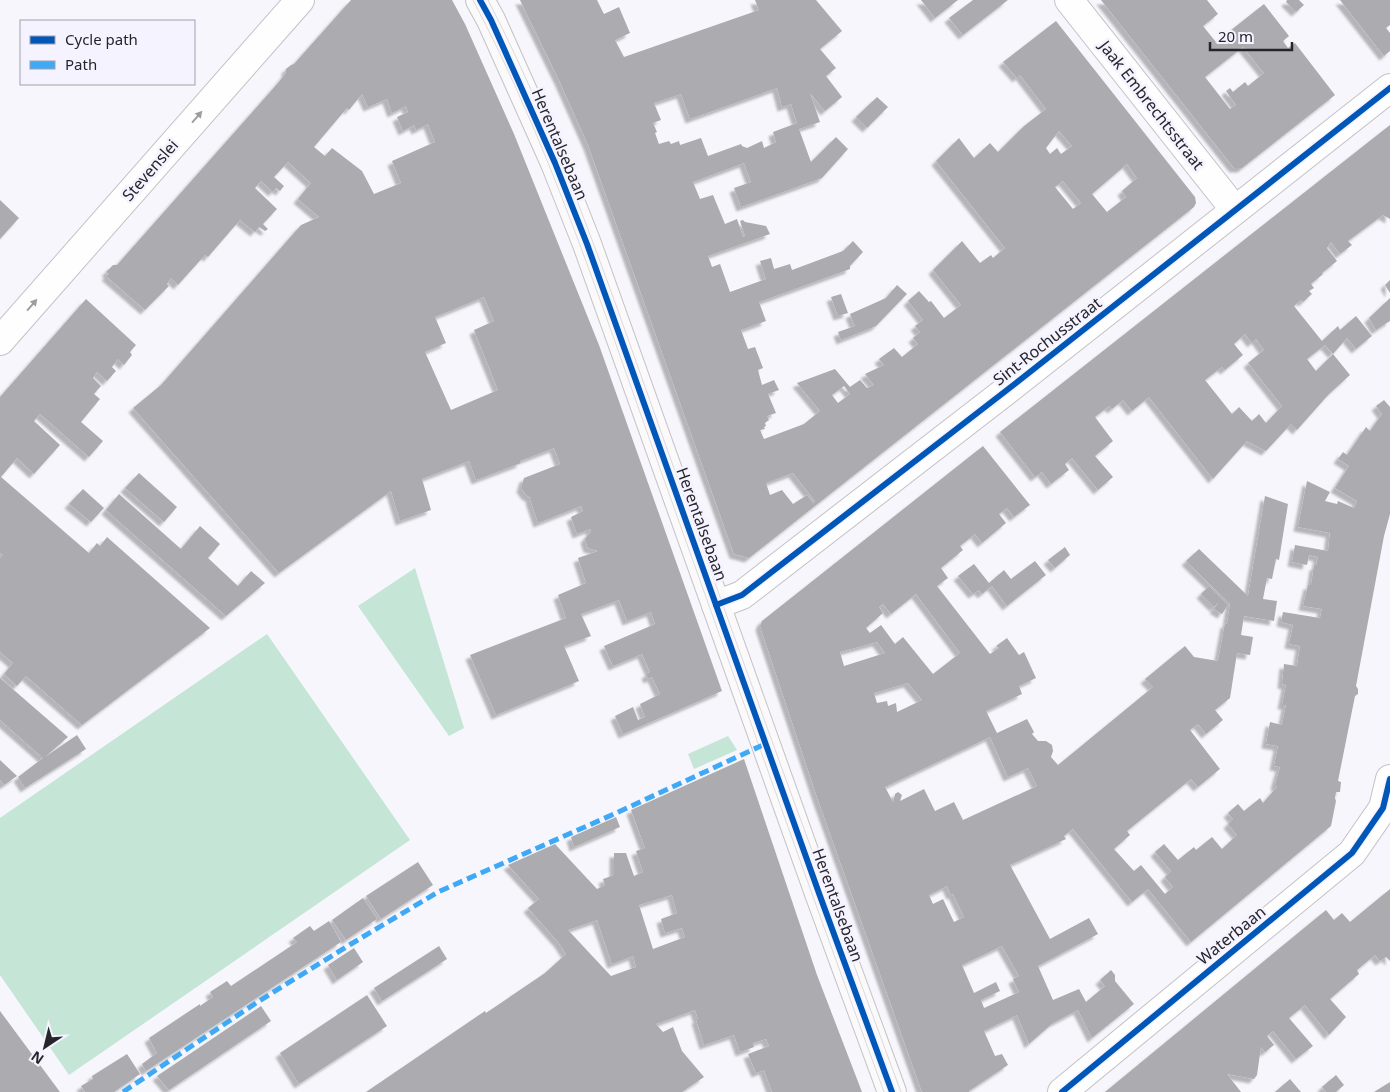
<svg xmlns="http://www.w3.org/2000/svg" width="1390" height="1092" font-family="'Noto Sans',sans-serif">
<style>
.green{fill:#c5e5d6}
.building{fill:#acabb0;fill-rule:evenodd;filter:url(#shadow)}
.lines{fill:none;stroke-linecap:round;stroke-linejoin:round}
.street-casing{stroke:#c2c2c7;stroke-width:30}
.secondary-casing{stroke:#c2c2c7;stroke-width:30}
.street{stroke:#fefeff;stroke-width:28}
.secondary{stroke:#fbf9f9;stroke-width:28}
.tram{stroke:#d9d9dc;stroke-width:1}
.quiet{stroke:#3fa9f5;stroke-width:5;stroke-dasharray:10 5;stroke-linecap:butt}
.cycleway-casing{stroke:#f4f3ff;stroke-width:9}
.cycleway{stroke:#0057b8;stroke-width:6}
.oneway{fill:#9d9d9f}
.labels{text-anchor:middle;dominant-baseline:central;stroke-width:5;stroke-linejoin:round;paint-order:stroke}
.street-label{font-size:16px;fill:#26262a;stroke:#f4f3ff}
</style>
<defs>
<filter id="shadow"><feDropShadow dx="-4.5" dy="4.5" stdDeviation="1" flood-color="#0004"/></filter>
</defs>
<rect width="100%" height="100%" fill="#f6f6fc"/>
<g class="green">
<polygon points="415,568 464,728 449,736 358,606"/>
<polygon points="267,634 410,840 69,1075 0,975 0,818"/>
<polygon points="728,736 737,750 694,769 688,754"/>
</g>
<g class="building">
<path d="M 351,0 L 452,0 L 465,24 L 514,134 L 599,345 L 722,691 L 623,734 L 615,716 L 633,707 L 638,720 L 645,717 L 640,704 L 660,694 L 652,677 L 648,679 L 646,674 L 650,672 L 642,654 L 613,666 L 604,646 L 655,624 L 651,612 L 627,621 L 619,600 L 581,614 L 591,636 L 564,646 L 579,681 L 496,715 L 470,655 L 566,618 L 558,595 L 586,583 L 578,558 L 598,551 L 588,548 L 585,539 L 591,531 L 590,529 L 577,534 L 571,517 L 583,511 L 581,506 L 538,523 L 530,499 L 531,498 L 526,495 L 521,488 L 524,478 L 560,464 L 554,448 L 520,461 L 521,463 L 476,480 L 469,461 L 422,479 L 431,510 L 400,521 L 391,491 L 279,573 L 133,408 L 161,385 L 301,225 L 319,217 L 298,199 L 311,183 L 288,162 L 274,177 L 284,186 L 280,191 L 276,188 L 273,192 L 261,181 L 255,188 L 277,209 L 263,224 L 268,229 L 265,231 L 259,227 L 255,232 L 240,220 L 208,257 L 205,255 L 178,285 L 171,278 L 167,284 L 169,286 L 145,310 L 106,276 L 109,274 L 106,272 L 113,265 L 117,265 L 278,83 L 286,73 L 286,69 L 291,65 L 294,64 ZM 362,94 L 368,107 L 387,99 L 392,113 L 406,106 L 408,112 L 397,117 L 403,131 L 414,125 L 416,130 L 428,124 L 435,142 L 392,161 L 401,183 L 374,194 L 362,171 L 332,148 L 325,156 L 314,147 L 347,108 L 349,110 ZM 484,297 L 494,321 L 474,330 L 498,390 L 451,410 L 425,352 L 446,343 L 435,317 Z"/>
<path d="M 520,0 L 597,0 L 604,14 L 619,7 L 630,33 L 615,40 L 624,57 L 759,10 L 755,0 L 816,0 L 842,31 L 820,49 L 836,68 L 826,76 L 842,97 L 825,111 L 810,93 L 820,122 L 799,129 L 811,162 L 836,137 L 848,149 L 822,178 L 741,207 L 734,188 L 751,182 L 744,163 L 693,182 L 700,199 L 713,195 L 725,224 L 737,219 L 743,237 L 745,236 L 740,221 L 743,220 L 745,222 L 766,226 L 770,234 L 708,256 L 712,267 L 720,264 L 730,292 L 766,279 L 760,261 L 771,258 L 774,269 L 790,264 L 792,270 L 843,251 L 853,241 L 863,252 L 850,266 L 850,269 L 759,302 L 766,321 L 741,330 L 748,349 L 755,347 L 763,368 L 758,370 L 762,385 L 774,380 L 779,390 L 768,394 L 776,413 L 767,416 L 769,420 L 765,423 L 766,426 L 764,427 L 765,429 L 760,430 L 764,439 L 804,424 L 820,411 L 797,383 L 835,369 L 850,387 L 860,380 L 867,388 L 874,385 L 865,374 L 884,365 L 879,359 L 894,348 L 902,357 L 918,344 L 913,338 L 920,332 L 915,326 L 923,320 L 908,301 L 919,291 L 929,302 L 931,301 L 944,318 L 961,305 L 933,270 L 962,241 L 980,263 L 991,255 L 993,258 L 1005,248 L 936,161 L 959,138 L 974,158 L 990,143 L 998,152 L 1024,126 L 1046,109 L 1020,75 L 1017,78 L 1003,62 L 1056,21 L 1195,197 L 1196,203 L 1194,207 L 749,558 L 734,554 L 588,145 L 559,80 ZM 777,88 L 782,107 L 791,104 L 797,123 L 773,132 L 776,142 L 764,148 L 762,141 L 747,148 L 742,146 L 741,144 L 708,156 L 701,138 L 680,145 L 679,141 L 671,144 L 669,141 L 659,144 L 655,133 L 657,132 L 653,123 L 661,120 L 654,103 L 681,94 L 690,119 ZM 1059,131 L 1072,146 L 1061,154 L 1057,148 L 1050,154 L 1046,148 ZM 1127,164 L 1137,178 L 1122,191 L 1126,197 L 1107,212 L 1092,194 ZM 1063,181 L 1081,203 L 1073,209 L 1055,187 ZM 844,386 L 850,394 L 838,403 L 832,395 ZM 793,473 L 815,501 L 813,503 L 807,495 L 793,504 L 782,490 L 770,495 L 766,483 Z"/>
<polygon points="921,0 958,0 935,18"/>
<polygon points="973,0 1008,0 963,35 949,18"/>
<path d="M 1101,0 L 1207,0 L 1218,14 L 1203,26 L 1216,42 L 1264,4 L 1289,36 L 1283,41 L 1288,48 L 1295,43 L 1335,95 L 1242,168 L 1234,168 ZM 1243,47 L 1264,73 L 1248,86 L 1245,82 L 1233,92 L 1230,88 L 1226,91 L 1236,105 L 1230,109 L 1205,77 Z"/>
<polygon points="1287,0 1299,0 1304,5 1296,12 1286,2"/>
<polygon points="1340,0 1390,0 1390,25 1386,28 1390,33 1390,51 1384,56"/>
<polygon points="877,97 888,107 867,128 856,117"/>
<path d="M 1390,125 L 1390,219 L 1383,215 L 1348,241 L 1352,245 L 1340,254 L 1331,242 L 1327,248 L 1337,261 L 1322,273 L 1323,274 L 1311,284 L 1314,288 L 1309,291 L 1312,294 L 1303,302 L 1301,300 L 1294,306 L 1322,341 L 1338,326 L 1340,330 L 1356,316 L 1372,336 L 1356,349 L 1347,338 L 1333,354 L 1325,345 L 1307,359 L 1316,371 L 1333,354 L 1350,375 L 1329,394 L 1297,430 L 1291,424 L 1266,451 L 1247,441 L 1213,479 L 1149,397 L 1132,411 L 1123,400 L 1112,409 L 1109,406 L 1095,417 L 1113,441 L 1095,456 L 1113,477 L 1098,490 L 1072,458 L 1065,464 L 1069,470 L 1051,484 L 1042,472 L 1035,477 L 1000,432 ZM 1245,334 L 1252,343 L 1256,339 L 1264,350 L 1248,363 L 1282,406 L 1266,423 L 1259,414 L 1252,421 L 1239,407 L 1232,414 L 1205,380 L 1222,367 L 1225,370 L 1243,355 L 1234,344 Z"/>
<polygon points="0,200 19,218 0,239"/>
<polygon points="1390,280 1390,293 1385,285"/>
<polygon points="897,285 907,294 876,326 841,340 838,332 855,326 850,314 886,298"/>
<polygon points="841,294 848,313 838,316 831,297"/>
<polygon points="1390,298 1390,321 1376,330 1369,318"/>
<polygon points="86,299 136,345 130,352 132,355 124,365 118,359 112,367 116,371 107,381 97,372 93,378 101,386 94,394 100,399 81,422 103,441 89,457 40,414 34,421 60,445 34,474 17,458 1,477 89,553 97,543 100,546 107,537 210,628 82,725 26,676 17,686 4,674 13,663 0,652 0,558 3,555 0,553 0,397"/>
<path d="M 1384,400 L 1390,407 L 1390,514 L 1384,536 L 1356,686 L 1358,689 L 1358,694 L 1355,696 L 1338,781 L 1341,782 L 1340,792 L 1336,792 L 1335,798 L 1336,801 L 1331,826 L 1191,942 L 1148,889 L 1132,902 L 1073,829 L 1064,836 L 1066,839 L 1010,865 L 1050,939 L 1089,918 L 1098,934 L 1038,966 L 1053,1000 L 1079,989 L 1086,1002 L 1105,986 L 1100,980 L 1111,970 L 1115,975 L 1115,981 L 1134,1004 L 1092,1038 L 1078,1010 L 1053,1023 L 1029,1044 L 1017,1015 L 984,1031 L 995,1056 L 1002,1054 L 1008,1065 L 969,1091 L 969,1092 L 922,1092 L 817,797 L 760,626 L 762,621 L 983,446 L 1030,505 L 1014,517 L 1007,508 L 999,514 L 1006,523 L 982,543 L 975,534 L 960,546 L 963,550 L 941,568 L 948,578 L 937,586 L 990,654 L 999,648 L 996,646 L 1007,638 L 1019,655 L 1024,652 L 1036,678 L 1019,686 L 1022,694 L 986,711 L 997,733 L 1027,719 L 1034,732 L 1032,734 L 1038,741 L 1046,741 L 1052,745 L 1053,751 L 1051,757 L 1058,765 L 1153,687 L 1145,679 L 1185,646 L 1194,657 L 1218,661 L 1225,623 L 1227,624 L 1230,604 L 1186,561 L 1199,549 L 1248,596 L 1265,496 L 1288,504 L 1279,560 L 1276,559 L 1272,579 L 1267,578 L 1263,599 L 1277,601 L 1274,621 L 1244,616 L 1241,635 L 1253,637 L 1250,655 L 1237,653 L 1230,698 L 1215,710 L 1223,720 L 1206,734 L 1198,724 L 1190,730 L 1220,769 L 1198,787 L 1191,779 L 1127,831 L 1130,835 L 1114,849 L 1134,871 L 1141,865 L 1165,894 L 1173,887 L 1165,877 L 1171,871 L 1155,852 L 1164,844 L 1178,860 L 1194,847 L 1196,850 L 1212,837 L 1222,849 L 1237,835 L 1228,824 L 1233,819 L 1228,813 L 1238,804 L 1244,811 L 1260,798 L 1263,803 L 1277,787 L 1275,785 L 1280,767 L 1274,766 L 1278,746 L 1266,744 L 1270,722 L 1282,725 L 1286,705 L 1282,705 L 1286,685 L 1282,684 L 1284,664 L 1297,666 L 1300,646 L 1289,644 L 1293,625 L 1281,622 L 1283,612 L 1320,618 L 1322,609 L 1303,606 L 1308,585 L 1311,585 L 1314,566 L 1316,566 L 1318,557 L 1309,555 L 1307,565 L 1292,562 L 1295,545 L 1328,551 L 1330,533 L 1298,527 L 1307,481 L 1330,492 L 1325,501 L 1337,504 L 1338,501 L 1354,508 L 1357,501 L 1335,488 L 1349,466 L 1338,459 L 1343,452 L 1347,455 L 1366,427 L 1370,431 L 1382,414 L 1376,406 ZM 916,594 L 960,653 L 933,674 L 903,637 L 895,644 L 881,625 L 870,633 L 866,628 L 883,613 L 879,607 L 883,604 L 891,614 ZM 877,642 L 885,653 L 844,666 L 840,652 ZM 908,683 L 922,700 L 897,712 L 896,703 L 888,706 L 887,701 L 877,703 L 874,693 ZM 990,737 L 1008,777 L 1028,768 L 1037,786 L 963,820 L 954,802 L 935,811 L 924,789 L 900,801 L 902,795 L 898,792 L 895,794 L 893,802 L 885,787 ZM 947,886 L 951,895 L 953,894 L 964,917 L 954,922 L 943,899 L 933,904 L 929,895 ZM 1002,946 L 1019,976 L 1013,979 L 1019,992 L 984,1008 L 981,1000 L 1000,991 L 996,982 L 974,993 L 962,965 Z"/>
<polygon points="139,473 177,507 164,522 125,488"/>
<polygon points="83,489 104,508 91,522 69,504"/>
<polygon points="119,494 181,549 200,526 220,544 208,558 238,586 251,571 265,583 226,616 106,510"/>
<polygon points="1065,547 1070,555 1055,568 1048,560"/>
<polygon points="1035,561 1046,575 1007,606 992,586 982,594 979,590 973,594 958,576 974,564 989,583 1004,570 1011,579"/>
<polygon points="1209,586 1228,605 1222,614 1214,609 1219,602 1214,607 1201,594"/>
<polygon points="0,678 68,737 45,757 77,735 86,749 25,788 18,777 43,758 0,720"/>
<path d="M 744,759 L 817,975 L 862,1092 L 772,1092 L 764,1070 L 756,1073 L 748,1054 L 769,1046 L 766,1039 L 753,1043 L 754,1047 L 740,1052 L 734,1035 L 704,1045 L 696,1019 L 698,1019 L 695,1010 L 656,1024 L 663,1032 L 673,1027 L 682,1051 L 704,1077 L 682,1092 L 366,1092 L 485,1011 L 486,1013 L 545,973 L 566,954 L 559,943 L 528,908 L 539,899 L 508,865 L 555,844 L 597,889 L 605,885 L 603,879 L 614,875 L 614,853 L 626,853 L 634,876 L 643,872 L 636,851 L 645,848 L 631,810 ZM 672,895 L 677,913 L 661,919 L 665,933 L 682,928 L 685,937 L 653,949 L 639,905 ZM 597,920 L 612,964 L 633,956 L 636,967 L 611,976 L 568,930 Z"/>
<polygon points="0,760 17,776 4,785 0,780"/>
<polygon points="616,817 620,827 574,847 571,837"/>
<polygon points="418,862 433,885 381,919 366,896"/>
<polygon points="1390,889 1390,961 1386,957 1380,961 1375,955 1357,970 1359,974 1330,999 1346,1017 1329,1035 1305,1005 1289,1018 1313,1046 1296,1059 1273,1031 1267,1036 1274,1045 1265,1052 1261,1047 1257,1075 1254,1079 1227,1074 1241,1092 1105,1092 1326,910 1334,920 1342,913 1350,922"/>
<polygon points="363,898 377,919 346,940 332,920"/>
<polygon points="329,921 341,942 146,1071 142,1064 157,1053 149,1038 200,1004 200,1006 213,997 210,992 227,981 231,986 297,942 293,938 310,926 314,931"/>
<polygon points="439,946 447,959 382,1001 374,988"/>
<polygon points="354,948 363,962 337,980 328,965"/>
<polygon points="367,995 387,1026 299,1084 280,1053"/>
<polygon points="261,1006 271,1021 169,1090 157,1076"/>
<polygon points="0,1011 60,1092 0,1092"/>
<polygon points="127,1054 140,1074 114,1092 85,1092 81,1086 93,1079 92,1076"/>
<polygon points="1336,1075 1344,1085 1336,1092 1326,1092 1322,1087"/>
<polygon points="1290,1079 1301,1092 1275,1092"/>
<polygon points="1390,1082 1390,1092 1374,1092"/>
</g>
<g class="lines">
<g class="street-casing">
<g id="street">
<polyline points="1069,0 1235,210"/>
<polyline points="0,341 300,0"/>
<polyline points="716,605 742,595 1016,383 1390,88"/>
<polyline points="1062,1092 1352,853 1383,808 1390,779"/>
</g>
</g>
<g class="secondary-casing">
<polyline id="secondary" points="480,0 491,20 555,163 587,244 820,896 892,1092"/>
</g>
<use href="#street" class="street"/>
<use href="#secondary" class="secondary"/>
<g class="tram">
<path d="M 473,0 C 548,142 598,295 652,446 C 729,661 805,877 884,1092"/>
<path d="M 488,0 C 568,155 621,322 680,485 C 752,688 826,890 901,1092"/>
</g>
<polyline class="quiet" points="123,1092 259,1001 351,944 438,892 614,814 765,744"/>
<g class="cycleway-casing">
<g id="cycleway">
<polyline points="480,0 491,20 555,163 587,244 820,896 892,1092"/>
<polyline points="716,605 742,595 1016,383 1390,88"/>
<polyline points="1062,1092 1352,853 1383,808 1390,779"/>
</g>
</g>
<use href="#cycleway" class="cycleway"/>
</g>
<defs><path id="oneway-solid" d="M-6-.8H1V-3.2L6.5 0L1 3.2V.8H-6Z" transform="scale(1.25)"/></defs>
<g class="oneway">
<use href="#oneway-solid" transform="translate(197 117) rotate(-49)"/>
<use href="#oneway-solid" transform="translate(32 305) rotate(-49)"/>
</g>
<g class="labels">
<g class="street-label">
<text transform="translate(1152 105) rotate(52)">Jaak Embrechtsstraat</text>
<text transform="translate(560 144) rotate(67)">Herentalsebaan</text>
<text transform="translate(150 170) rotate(-49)">Stevenslei</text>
<text transform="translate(1047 341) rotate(-38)">Sint-Rochusstraat</text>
<text transform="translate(702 524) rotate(70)">Herentalsebaan</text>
<text transform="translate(838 905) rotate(70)">Herentalsebaan</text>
<text transform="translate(1231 935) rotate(-39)">Waterbaan</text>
</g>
</g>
<rect x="20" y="20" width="175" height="65" fill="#f4f3ff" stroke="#a2a1aa"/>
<rect x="30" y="36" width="25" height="8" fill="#0057b8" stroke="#a2a1aa"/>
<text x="65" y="45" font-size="15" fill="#26262a">Cycle path</text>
<rect x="30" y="61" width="25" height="8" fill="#3fa9f5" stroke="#a2a1aa"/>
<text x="65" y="70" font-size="15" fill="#26262a">Path</text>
<g transform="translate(45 1047) rotate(215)" stroke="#f4f3ff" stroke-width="4" paint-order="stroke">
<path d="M0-4L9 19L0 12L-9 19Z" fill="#26262a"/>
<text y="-8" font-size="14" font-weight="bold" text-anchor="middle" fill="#26262a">N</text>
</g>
<path d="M1210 42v8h82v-8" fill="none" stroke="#26262a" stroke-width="2.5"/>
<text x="1218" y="42" font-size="15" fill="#26262a" stroke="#f4f3ff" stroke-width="4" paint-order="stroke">20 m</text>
</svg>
